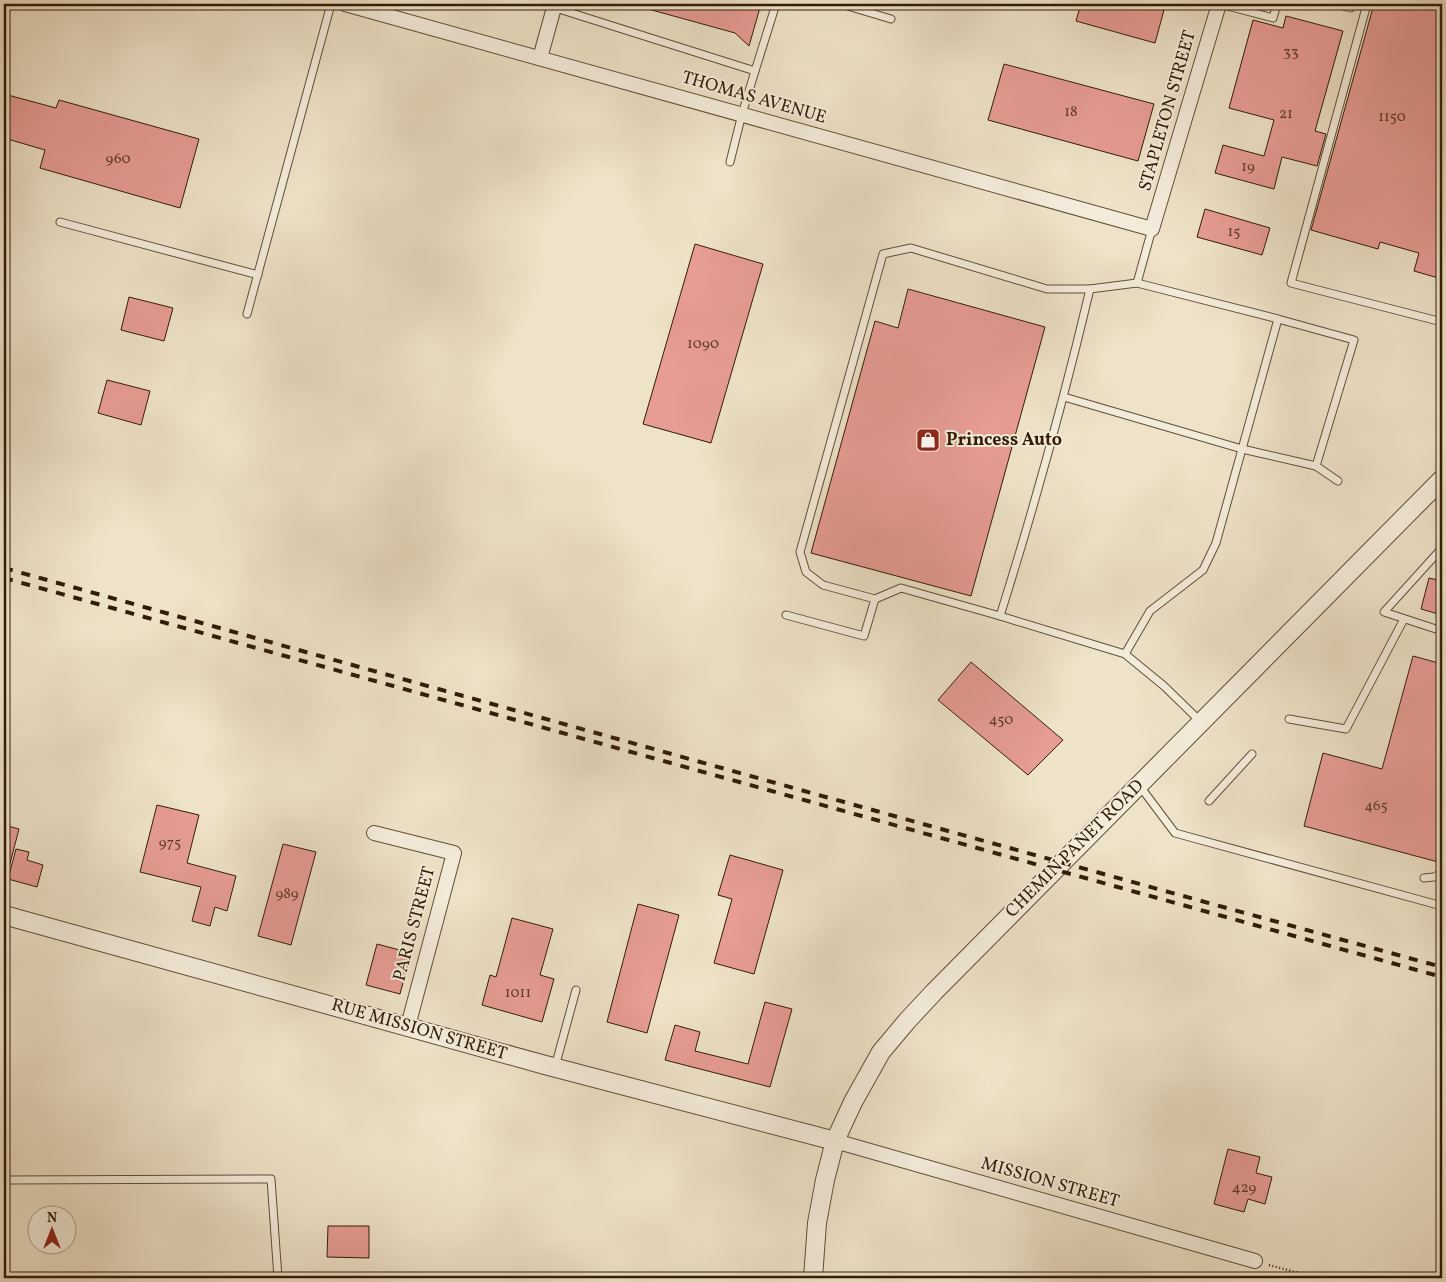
<svg xmlns="http://www.w3.org/2000/svg" width="1446" height="1282" font-family="Vollkorn,serif">
<style>
.building{fill:#e79c94;stroke:#311c07}
.lines{fill:none;stroke-linecap:round;stroke-linejoin:round}
.service-casing{stroke:#604e37;stroke-width:9}
.minor-casing{stroke:#604e37;stroke-width:16}
.tertiary-casing{stroke:#604e37;stroke-width:20}
.path{stroke:#311c07;stroke-width:2.5;stroke-dasharray:1 2.5;stroke-linecap:butt}
.service{stroke:#f4ecdb;stroke-width:7}
.minor{stroke:#f4ecdb;stroke-width:14}
.tertiary{stroke:#f4ecdb;stroke-width:18}
.rail{stroke:#311c07;stroke-width:4;stroke-dasharray:9 9;stroke-linecap:butt}
.labels{text-anchor:middle;dominant-baseline:central;stroke-width:4;stroke-linejoin:round;paint-order:stroke}
.number-label{font-size:15px;fill:#5e3c2a}
.street-label{font-size:18px;fill:#311c07;stroke:#f4ecdb}
.poi-label{font-size:18px;font-weight:bold;fill:#311c07;stroke:#f4ecdb;text-anchor:start}
</style>
<rect width="100%" height="100%" fill="#eee2c8"/>
<filter id="stains"><feTurbulence type="fractalNoise" baseFrequency=".004" numOctaves="4"/><feColorMatrix values="0 0 0 0 .2 0 0 0 0 .09 0 0 0 0 .02 0 0 0 .5 -.17"/></filter>
<radialGradient id="worn" r=".72"><stop offset=".6" stop-color="#630" stop-opacity="0"/><stop offset="1" stop-color="#630" stop-opacity=".3"/></radialGradient>
<g class="building">
<polygon points="642,4 761,4 749,46 735,33 641,7"/>
<polygon points="1081,4 1143,4 1164,10 1155,43 1076,21"/>
<polygon points="1374,4 1442,4 1442,279 1414,271 1419,253 1380,242 1378,249 1311,230"/>
<polygon points="1286,16 1343,31 1315,131 1326,134 1317,166 1282,157 1274,189 1215,173 1223,145 1264,156 1274,120 1229,108 1253,20 1283,28"/>
<polygon points="1004,64 1154,104 1138,161 988,120"/>
<polygon points="4,94 56,108 59,100 199,139 180,208 40,168 45,150 4,138"/>
<polygon points="1205,209 1270,228 1262,255 1197,237"/>
<polygon points="695,244 763,264 711,443 643,424"/>
<polygon points="908,289 1045,327 971,596 811,553 875,321 898,328"/>
<polygon points="129,297 173,308 164,341 121,330"/>
<polygon points="107,380 150,391 141,425 98,413"/>
<polygon points="1429,578 1442,581 1442,615 1421,609"/>
<polygon points="1413,656 1442,664 1442,846 1438,862 1304,826 1323,753 1382,769"/>
<polygon points="971,662 1063,740 1028,775 938,700"/>
<polygon points="157,805 199,815 187,863 236,876 227,911 215,907 210,926 192,921 201,887 140,872"/>
<polygon points="4,825 19,829 8,871 4,870"/>
<polygon points="283,844 316,852 291,945 258,936"/>
<polygon points="16,849 29,852 27,860 43,865 37,887 8,879"/>
<polygon points="730,855 783,870 754,974 714,963 732,899 718,895"/>
<polygon points="638,904 679,915 647,1033 607,1022"/>
<polygon points="512,918 553,929 540,975 554,979 542,1022 482,1005 490,975 496,977"/>
<polygon points="377,944 411,953 400,994 366,985"/>
<polygon points="765,1002 792,1009 770,1087 665,1060 675,1025 700,1032 695,1051 748,1064"/>
<polygon points="1228,1149 1260,1157 1256,1173 1272,1177 1265,1204 1248,1199 1244,1212 1214,1204"/>
<polygon points="328,1226 369,1226 369,1258 327,1257"/>
</g>
<g class="lines">
<g class="service-casing">
<g id="service">
<polyline points="543,4 755,71 742,114 730,162"/>
<polyline points="841,4 891,19"/>
<polyline points="1220,4 1273,18 1277,4"/>
<polyline points="1335,4 1351,8"/>
<polyline points="1367,4 1291,283 1442,322"/>
<polyline points="755,71 776,4"/>
<polyline points="60,222 258,275"/>
<polyline points="1137,283 1152,229"/>
<polyline points="247,314 331,4"/>
<polyline points="1064,397 1242,449 1316,466 1354,340 1278,319 1216,543 1203,570 1150,611 1125,654 1164,686 1200,721"/>
<polyline points="1316,466 1338,481"/>
<polyline points="1442,548 1384,612 1442,631"/>
<polyline points="875,599 901,588 1000,616 1125,654"/>
<polyline points="786,615 864,636 875,599 823,585 806,572 800,552 883,254 911,248 1047,289 1090,289 1137,283 1278,319"/>
<path d="M 1000,616 C 1034,508 1064,399 1090,289"/>
<polyline points="1289,719 1346,729 1404,619"/>
<polyline points="1139,785 1175,833 1442,906"/>
<polyline points="1209,801 1252,754"/>
<polyline points="1424,878 1434,877 1442,873"/>
<polyline points="555,1067 576,990"/>
<polyline points="4,1180 271,1179 278,1278"/>
</g>
</g>
<g class="minor-casing">
<g id="minor">
<polyline points="345,4 1152,229 1219,4"/>
<polyline points="540,58 555,4"/>
<polyline points="374,833 454,853 408,1026"/>
<polyline points="835,1141 1255,1261"/>
</g>
</g>
<g class="tertiary-casing">
<g id="tertiary">
<polyline points="4,915 545,1065 835,1141"/>
<polyline points="813,1278 817,1223 825,1180 835,1141 853,1102 881,1052 907,1021 934,992 1442,479"/>
</g>
</g>
<polyline class="path" points="1269,1265 1317,1278"/>
<use href="#service" class="service"/>
<use href="#minor" class="minor"/>
<use href="#tertiary" class="tertiary"/>
<g class="rail">
<path d="M 4,568 C 483,701 962,836 1442,967"/>
<polyline points="4,578 1442,977"/>
</g>
</g>
<defs>
<g id="shop-square" transform="scale(1.25)"><rect x="-9" y="-9" width="18" height="18" rx="4" fill="#8f2418" stroke="#f4ecdb"/><path d="M-5-2.5h2.3a2.7 3.5 0 0 1 5.4 0H5L5.5 6h-11ZM-1.5-2.5h3a1.5 2.3 0 0 0-3 0Z" fill="#fff"/></g>
</defs>
<g fill-rule="evenodd">
<use href="#shop-square" x="928" y="440"/>
</g>
<g class="labels">
<g class="number-label">
<text x="1291" y="52">33</text>
<text x="1071" y="112">18</text>
<text x="1286" y="114">21</text>
<text x="1392" y="117">1150</text>
<text x="118" y="159">960</text>
<text x="1248" y="167">19</text>
<text x="1234" y="232">15</text>
<text x="703" y="344">1090</text>
<text x="1001" y="720">450</text>
<text x="1376" y="806">465</text>
<text x="170" y="843">975</text>
<text x="287" y="894">989</text>
<text x="518" y="993">1011</text>
<text x="1244" y="1188">429</text>
</g>
<g class="street-label">
<text transform="translate(754 98) rotate(16)">THOMAS AVENUE</text>
<text transform="translate(1168 111) rotate(-74)">STAPLETON STREET</text>
<text transform="translate(1075 849) rotate(-45)">CHEMIN PANET ROAD</text>
<text transform="translate(415 924) rotate(-75)">PARIS STREET</text>
<text transform="translate(419 1030) rotate(16)">RUE MISSION STREET</text>
<text transform="translate(1050 1183) rotate(16)">MISSION STREET</text>
</g>
<g class="poi-label">
<text x="946" y="440">Princess Auto</text>
</g>
</g>
<rect width="1446" height="1282" fill="none" stroke="#eee2c8" stroke-width="20"/>
<rect x="5" y="5" width="1436" height="1272" fill="none" stroke="#311c07" stroke-width="2.5"/>
<rect x="10" y="10" width="1426" height="1262" fill="none" stroke="#311c07"/>
<g transform="translate(52 1230)"><circle r="24" fill="#f4ecdb" stroke="#a69986"/>
<path d="M0-4L9 19L0 12L-9 19Z" fill="#8f2418"/>
<text y="-8" font-size="14" font-weight="bold" text-anchor="middle" fill="#311c07">N</text>
</g>
<rect width="100%" height="100%" filter="url(#stains)"/>
<rect width="100%" height="100%" fill="url(#worn)"/>
</svg>
